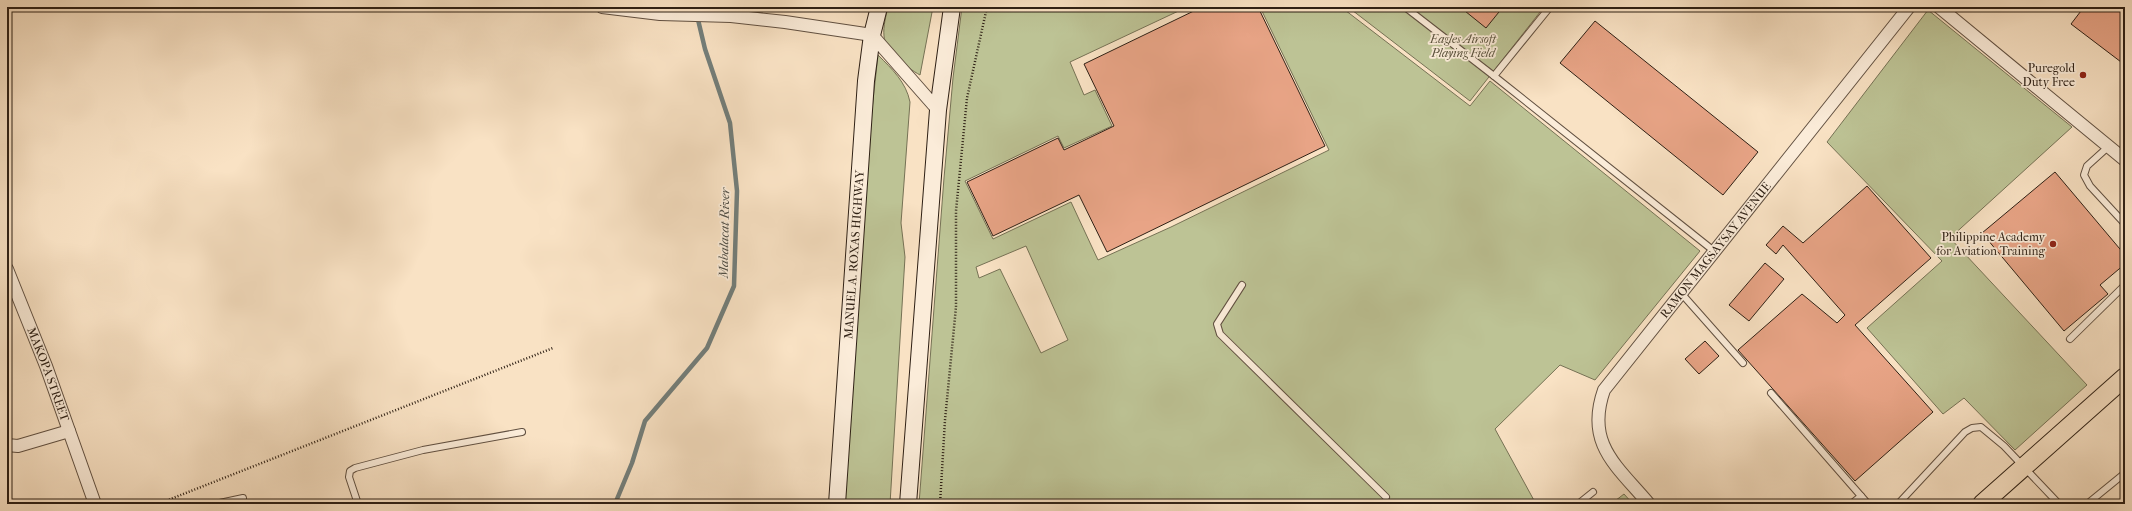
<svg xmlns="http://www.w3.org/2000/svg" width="2132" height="511" font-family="'IM FELL French Canon',serif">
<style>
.green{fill:#bdc395;stroke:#767255;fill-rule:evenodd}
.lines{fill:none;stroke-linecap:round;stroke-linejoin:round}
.stream{stroke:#737e7a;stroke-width:4.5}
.building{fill:#e8a486;stroke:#2e2015}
.lane-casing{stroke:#615041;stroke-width:8}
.street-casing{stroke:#615041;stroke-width:14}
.secondary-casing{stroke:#2e2015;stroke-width:18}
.primary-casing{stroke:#2e2015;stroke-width:20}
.path{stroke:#2e2015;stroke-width:2.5;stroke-dasharray:1 2;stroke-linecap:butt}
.lane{stroke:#fbecd9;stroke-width:6}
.street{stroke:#fbecd9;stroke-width:12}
.secondary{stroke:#fbecd9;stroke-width:16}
.primary{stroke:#f9e2c4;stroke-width:18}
.poi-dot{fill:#8f2418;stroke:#fbecd9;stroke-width:1.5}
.labels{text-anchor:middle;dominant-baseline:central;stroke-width:3.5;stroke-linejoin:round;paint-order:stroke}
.park-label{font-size:12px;font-style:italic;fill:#59513b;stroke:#fbecd9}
.poi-label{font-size:12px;fill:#2e2015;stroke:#fbecd9;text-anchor:end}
.street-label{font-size:12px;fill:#2e2015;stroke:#fbecd9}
.water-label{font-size:13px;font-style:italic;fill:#504f47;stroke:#fbecd9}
</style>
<rect width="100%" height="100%" fill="#f9e2c4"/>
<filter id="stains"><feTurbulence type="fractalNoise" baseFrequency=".005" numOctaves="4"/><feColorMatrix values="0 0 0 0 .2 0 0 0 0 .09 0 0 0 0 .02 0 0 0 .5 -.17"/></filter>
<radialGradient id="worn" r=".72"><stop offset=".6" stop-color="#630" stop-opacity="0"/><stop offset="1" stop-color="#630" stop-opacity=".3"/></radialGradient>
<g class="green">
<path d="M 888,7 L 933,7 L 920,75 C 907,68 885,50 884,36 C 883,26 886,16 888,7 Z"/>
<path d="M 962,7 L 1187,7 L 1070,62 L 1084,95 L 1095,90 L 1112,126 L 1064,148 L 1058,136 L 965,181 L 993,239 L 1071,202 L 1098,260 L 1171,227 L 1329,150 L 1260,7 L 1341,7 L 1470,106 L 1490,81 L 1700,251 L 1595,380 L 1560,365 L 1495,429 L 1536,504 L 919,504 L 944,178 L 953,78 ZM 1026,246 L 1068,340 L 1041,353 L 1000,269 L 979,278 L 976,267 Z"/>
<polygon points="1348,7 1544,7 1470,101"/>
<polygon points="1928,10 2072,127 1950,238 2087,385 2015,450 1964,398 1943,414 1867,328 1942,261 1827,142"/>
<path d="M 878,55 C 892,69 906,82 910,102 L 901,223 L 905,257 L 890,504 L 844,504 L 869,137 Z"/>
<polygon points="1624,494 1633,504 1611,504"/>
</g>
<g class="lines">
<polyline class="stream" points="618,504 617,499 632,463 645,421 707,348 734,286 737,191 730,123 705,49 695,7"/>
</g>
<g class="building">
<polygon points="1202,7 1258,7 1325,146 1107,252 1079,195 993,236 967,182 1058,138 1064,150 1114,126 1084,64"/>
<polygon points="1460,7 1503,7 1486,28"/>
<polygon points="2084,7 2125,7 2125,65 2071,24"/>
<polygon points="1595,21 1758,152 1723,195 1560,63"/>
<polygon points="2055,172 2125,255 2125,264 2100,285 2108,294 2064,331 1982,233"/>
<polygon points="1867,186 1931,258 1855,325 1933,412 1855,481 1738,350 1802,294 1837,323 1845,315 1783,245 1776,254 1766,245 1783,226 1803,243"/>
<polygon points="1765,263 1784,279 1749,321 1729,305"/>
<polygon points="1705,341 1719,356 1699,374 1685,359"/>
</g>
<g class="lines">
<g class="lane-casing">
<g id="lane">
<polyline points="1405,7 1494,76"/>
<polyline points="1550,7 1494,76 1714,251"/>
<polyline points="2108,147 2087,166 2084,175 2090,186 2125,224"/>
<polyline points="1242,285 1217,324 1220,334 1386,497"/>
<polyline points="1681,293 1743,363"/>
<polyline points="2070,339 2125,285"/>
<polyline points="1771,393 1861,496"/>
<polyline points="215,504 243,498"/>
<polyline points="358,504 349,477 350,471 355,468 423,450 522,432"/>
<polyline points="1578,504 1593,492"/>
<polyline points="1851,504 1861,496 1868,504"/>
<polyline points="1898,504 1965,432 1972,428 1981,427 2004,446 2059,504"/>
<polyline points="2087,504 2125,473"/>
</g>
</g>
<g class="street-casing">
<g id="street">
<polyline points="602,7 660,14 731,16 785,22 872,35 938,110"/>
<polyline points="1939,7 2125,160"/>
<path id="s1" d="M 7,269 L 46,366 L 95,504"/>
<polyline points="7,445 18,446 69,431"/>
<path id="s2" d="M 1649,504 C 1617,466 1585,444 1604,390 L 1909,7"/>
</g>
</g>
<g class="secondary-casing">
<g id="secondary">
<path id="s3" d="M 837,504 L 866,81 L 872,35 L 879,7"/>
<polyline points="908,504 938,110 952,7"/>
</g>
</g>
<g class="primary-casing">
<polyline id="primary" points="1982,504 2125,377"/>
</g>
<g class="path">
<polyline points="158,504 553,348"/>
<polyline points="940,504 945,420 956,307 956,211 967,98 987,7"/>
</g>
<use href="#lane" class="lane"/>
<use href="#street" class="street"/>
<use href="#secondary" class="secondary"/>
<use href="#primary" class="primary"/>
</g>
<g class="poi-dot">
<circle cx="2083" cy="75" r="4"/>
<circle cx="2053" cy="244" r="4"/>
</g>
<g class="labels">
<g class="park-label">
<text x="1463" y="39">Eagles Airsoft<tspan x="1463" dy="14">Playing Field</tspan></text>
</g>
<g class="poi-label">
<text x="2075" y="68">Puregold<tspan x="2075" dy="14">Duty Free</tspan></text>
<text x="2045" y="237">Philippine Academy<tspan x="2045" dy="14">for Aviation Training</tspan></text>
</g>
<g class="street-label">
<text stroke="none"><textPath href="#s2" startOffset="310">RAMON MAGSAYSAY AVENUE</textPath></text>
<text stroke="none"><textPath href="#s3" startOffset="250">MANUEL A. ROXAS HIGHWAY</textPath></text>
<text stroke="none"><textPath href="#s1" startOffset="113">MAKOPA STREET</textPath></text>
</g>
<g class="water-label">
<text transform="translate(724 233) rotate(-89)">Mabalacat River</text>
</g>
</g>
<rect width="2132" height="511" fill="none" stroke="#f9e2c4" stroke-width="24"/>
<rect x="8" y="8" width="2116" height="495" fill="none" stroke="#2e2015" stroke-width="2"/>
<rect x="12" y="12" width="2108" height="487" fill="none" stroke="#2e2015"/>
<rect width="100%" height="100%" filter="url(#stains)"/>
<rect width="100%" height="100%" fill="url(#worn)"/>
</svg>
